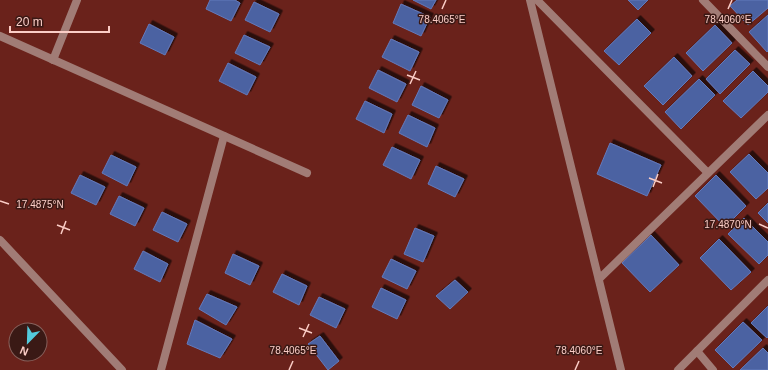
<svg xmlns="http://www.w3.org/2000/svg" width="768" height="370" font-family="Helvetica,sans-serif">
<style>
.building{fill:#4c62a2;stroke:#637abc;filter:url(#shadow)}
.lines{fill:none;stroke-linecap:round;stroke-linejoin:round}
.lane{stroke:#a17c76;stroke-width:8}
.street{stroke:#a17c76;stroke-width:8}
.ticks{fill:none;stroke:#fbcdc6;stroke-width:1.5}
.ticks-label{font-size:10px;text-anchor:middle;fill:#fbcdc6;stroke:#3a1915;stroke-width:3;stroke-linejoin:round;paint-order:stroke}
</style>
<defs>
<filter id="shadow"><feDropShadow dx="3.5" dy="-3.5" stdDeviation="0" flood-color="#0009"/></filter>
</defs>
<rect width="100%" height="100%" fill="#6a221b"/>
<g class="building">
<polygon points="210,0 235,0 240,3 231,21 206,9"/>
<polygon points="413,0 436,0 431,9"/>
<polygon points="628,0 648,0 638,10"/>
<polygon points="737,0 768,0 768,8 748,25 730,6"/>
<polygon points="254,2 279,14 270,32 245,20"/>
<polygon points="401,4 430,17 421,36 393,23"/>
<polygon points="768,15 768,51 767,52 749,32"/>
<polygon points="637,19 651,33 619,65 604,51"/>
<polygon points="149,24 174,37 165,55 140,43"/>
<polygon points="715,25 732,43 703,71 686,53"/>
<polygon points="244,35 270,47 260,65 235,53"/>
<polygon points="391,39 419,52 410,71 382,57"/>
<polygon points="735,50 750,64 720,94 706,79"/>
<polygon points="674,57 692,76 663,105 644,86"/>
<polygon points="228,63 256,77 247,95 219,81"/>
<polygon points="378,70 406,84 397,102 369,88"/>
<polygon points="753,71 768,86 768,92 741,118 723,101"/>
<polygon points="699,79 715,95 681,129 665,112"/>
<polygon points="421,86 448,100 439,118 412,105"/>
<polygon points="365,101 392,114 384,133 356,119"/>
<polygon points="408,115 435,128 427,147 399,133"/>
<polygon points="610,143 661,165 647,196 597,174"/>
<polygon points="392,147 420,160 411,179 383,165"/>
<polygon points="749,154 768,173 768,188 756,199 730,172"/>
<polygon points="111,155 136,167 127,186 102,173"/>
<polygon points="436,166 464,179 455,197 428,184"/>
<polygon points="80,175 105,187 96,205 71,193"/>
<polygon points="716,175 746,206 725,227 695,196"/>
<polygon points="119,196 144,208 135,226 110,214"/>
<polygon points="768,203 768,223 758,213"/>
<polygon points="162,212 187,224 178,242 153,230"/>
<polygon points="744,218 768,242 768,255 759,264 728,234"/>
<polygon points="415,228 434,236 423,262 404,254"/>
<polygon points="651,235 679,265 650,292 622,263"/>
<polygon points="719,239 751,272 731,290 700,258"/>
<polygon points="143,251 168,264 160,282 134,269"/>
<polygon points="233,254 259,266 250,285 225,273"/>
<polygon points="391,259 416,271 407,289 382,277"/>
<polygon points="282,274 307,286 299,305 273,292"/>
<polygon points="455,280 468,292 450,309 436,296"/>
<polygon points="381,288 406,300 397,319 372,307"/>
<polygon points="207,294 237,307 226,325 199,309"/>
<polygon points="319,297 345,309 336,328 310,315"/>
<polygon points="768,306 768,337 767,338 751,323"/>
<polygon points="195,320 232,339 220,358 187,344"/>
<polygon points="743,322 762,340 733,368 715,350"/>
<polygon points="320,336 339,361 328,370 308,344"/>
<polygon points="763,348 768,353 768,370 740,370"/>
</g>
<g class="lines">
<g class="lane">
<polyline points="0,36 307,173"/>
<polyline points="53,60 77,0"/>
<polyline points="0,240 122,370"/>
<polyline points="161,370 224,136"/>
</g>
<g class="street">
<polyline points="530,0 621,370"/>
<polyline points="537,0 708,173"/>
<polyline points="703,0 768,67"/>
<polyline points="599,279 768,115"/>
<polyline points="697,351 713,370"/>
<polyline points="678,370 768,280"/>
</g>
</g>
<path class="ticks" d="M 442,9 L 446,0M 728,9 L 732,0M 407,75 L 420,80M 410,84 L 416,71M 649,178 L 662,183M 653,187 L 658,174M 0,201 L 9,204M 759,224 L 768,228M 57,225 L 70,230M 61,234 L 66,221M 299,328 L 312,333M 303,337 L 309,324M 289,370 L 293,361M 575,370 L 579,361"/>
<g class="ticks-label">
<text x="728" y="23">78.4060°E</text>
<text x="442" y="23">78.4065°E</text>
<text x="40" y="208">17.4875°N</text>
<text x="728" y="228">17.4870°N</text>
<text x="293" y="354">78.4065°E</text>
<text x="579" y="354">78.4060°E</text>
</g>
<g transform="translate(28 342) rotate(203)"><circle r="19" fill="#3a1915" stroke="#87615c"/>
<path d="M0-3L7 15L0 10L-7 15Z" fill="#53cadc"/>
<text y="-6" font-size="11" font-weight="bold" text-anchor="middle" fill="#fbcdc6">N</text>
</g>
<path d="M10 26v6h99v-6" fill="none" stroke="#fbcdc6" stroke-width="2"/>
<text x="16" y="26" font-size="12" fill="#fbcdc6" stroke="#3a1915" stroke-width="3" paint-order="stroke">20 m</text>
</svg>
